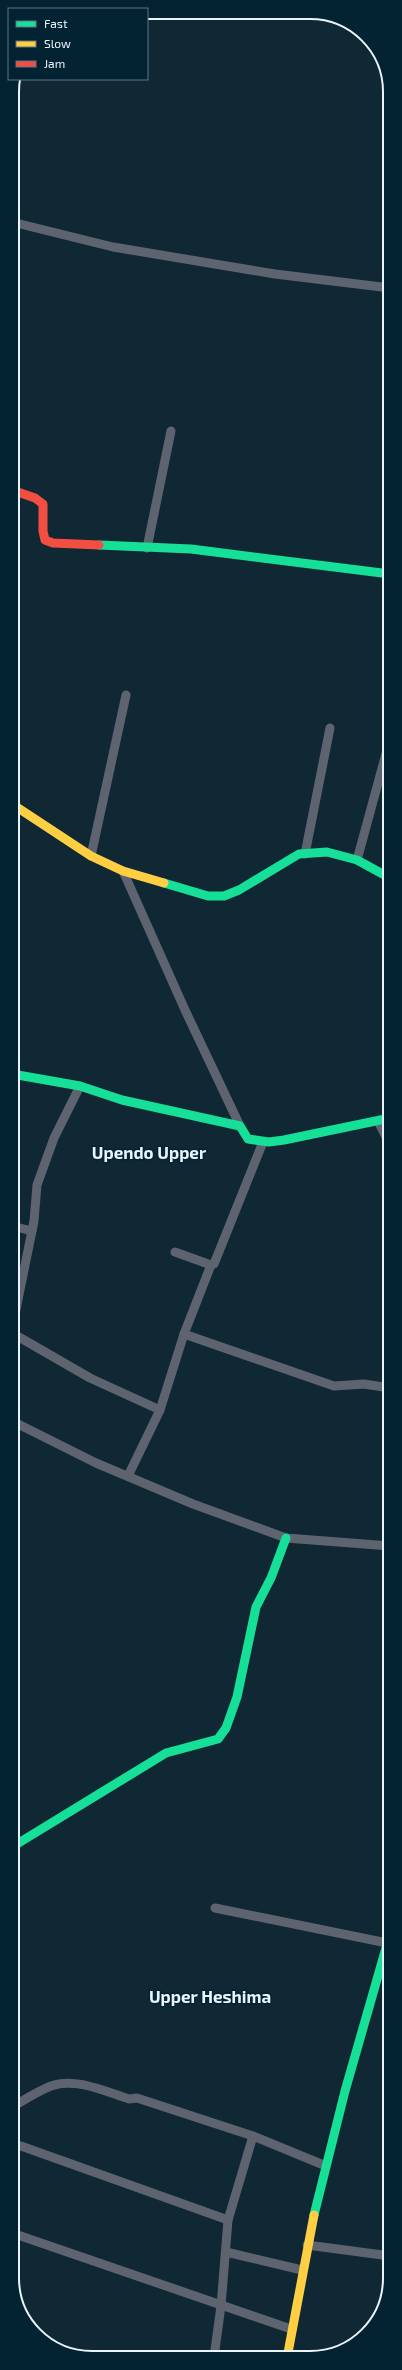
<svg xmlns="http://www.w3.org/2000/svg" width="402" height="2370" font-family="'Exo 2',sans-serif">
<style>
.lines{fill:none;stroke-linecap:round;stroke-linejoin:round}
.street{stroke:#5e646f;stroke-width:9}
.fast{stroke:#16e098;stroke-width:9}
.slow{stroke:#ffcf43;stroke-width:9}
.jam{stroke:#f24e42;stroke-width:9}
.labels{text-anchor:middle;dominant-baseline:central;stroke-width:3;stroke-linejoin:round;paint-order:stroke}
.quarter-label{font-size:17px;font-weight:bold;fill:#e9f4fb;stroke:#032332}
.rim{fill:none;stroke:#e9f4fb;stroke-width:2}
</style>
<rect width="100%" height="100%" fill="#0f2834"/>
<g class="lines">
<g class="street">
<polyline points="12,222 113,247 275,274 390,288"/>
<polyline points="147,548 171,431"/>
<polyline points="386,573 390,563"/>
<polyline points="305,854 330,728"/>
<polyline points="91,856 126,695"/>
<polyline points="357,860 390,739"/>
<polyline points="123,871 185,1010 240,1126"/>
<polyline points="378,1121 390,1145"/>
<polyline points="12,1226 32,1231"/>
<polyline points="175,1252 211,1265 214,1264 263,1142"/>
<polyline points="12,1329 34,1221 37,1185 54,1138 80,1086"/>
<polyline points="12,1333 90,1378 160,1410"/>
<polyline points="184,1334 334,1386 364,1384 390,1388"/>
<polyline points="12,1421 96,1463 193,1504 286,1538 390,1546"/>
<polyline points="128,1476 160,1410 184,1334 211,1265"/>
<polyline points="215,1908 387,1943"/>
<path d="M 12,2107 C 24,2100 38,2091 51,2086 C 76,2077 106,2092 129,2099 L 137,2098 L 253,2136 L 326,2166"/>
<polyline points="12,2146 21,2146 228,2220"/>
<polyline points="12,2233 291,2329"/>
<polyline points="307,2245 390,2256"/>
<polyline points="226,2252 302,2270"/>
<polyline points="214,2357 221,2306 228,2220 253,2136"/>
</g>
<g class="fast">
<polyline points="99,545 191,549 390,574"/>
<polyline points="164,883 208,896 224,896 239,890 299,854 327,852 357,860 390,878"/>
<polyline points="12,1074 80,1086 122,1100 240,1126 248,1139 269,1142 284,1140 390,1118"/>
<polyline points="12,1847 166,1753 218,1739 226,1728 237,1697 256,1607 271,1578 286,1538"/>
<polyline points="314,2215 345,2091 390,1934"/>
</g>
<g class="slow">
<polyline points="12,804 91,856 123,871 164,883"/>
<polyline points="287,2358 314,2215"/>
</g>
<polyline class="jam" points="12,490 35,498 43,504 43,531 45,540 53,543 99,545"/>
</g>
<g class="labels">
<g class="quarter-label">
<text x="149" y="1152">Upendo Upper</text>
<text x="210" y="1996">Upper Heshima</text>
</g>
</g>
<path d="M0 0H402V2370H0ZM92 19H310A73 73 0 0 1 383 92V2278A73 73 0 0 1 310 2351H92A73 73 0 0 1 19 2278V92A73 73 0 0 1 92 19Z" fill="#032332" fill-rule="evenodd"/>
<path class="rim" d="M92 19H310A73 73 0 0 1 383 92V2278A73 73 0 0 1 310 2351H92A73 73 0 0 1 19 2278V92A73 73 0 0 1 92 19Z"/>
<rect x="8" y="8" width="140" height="72" fill="#032332" stroke="#5f7782"/>
<rect x="16" y="21" width="20" height="6" fill="#16e098" stroke="#5f7782"/>
<text x="44" y="28" font-size="12" fill="#e9f4fb">Fast</text>
<rect x="16" y="41" width="20" height="6" fill="#ffcf43" stroke="#5f7782"/>
<text x="44" y="48" font-size="12" fill="#e9f4fb">Slow</text>
<rect x="16" y="61" width="20" height="6" fill="#f24e42" stroke="#5f7782"/>
<text x="44" y="68" font-size="12" fill="#e9f4fb">Jam</text>
</svg>
